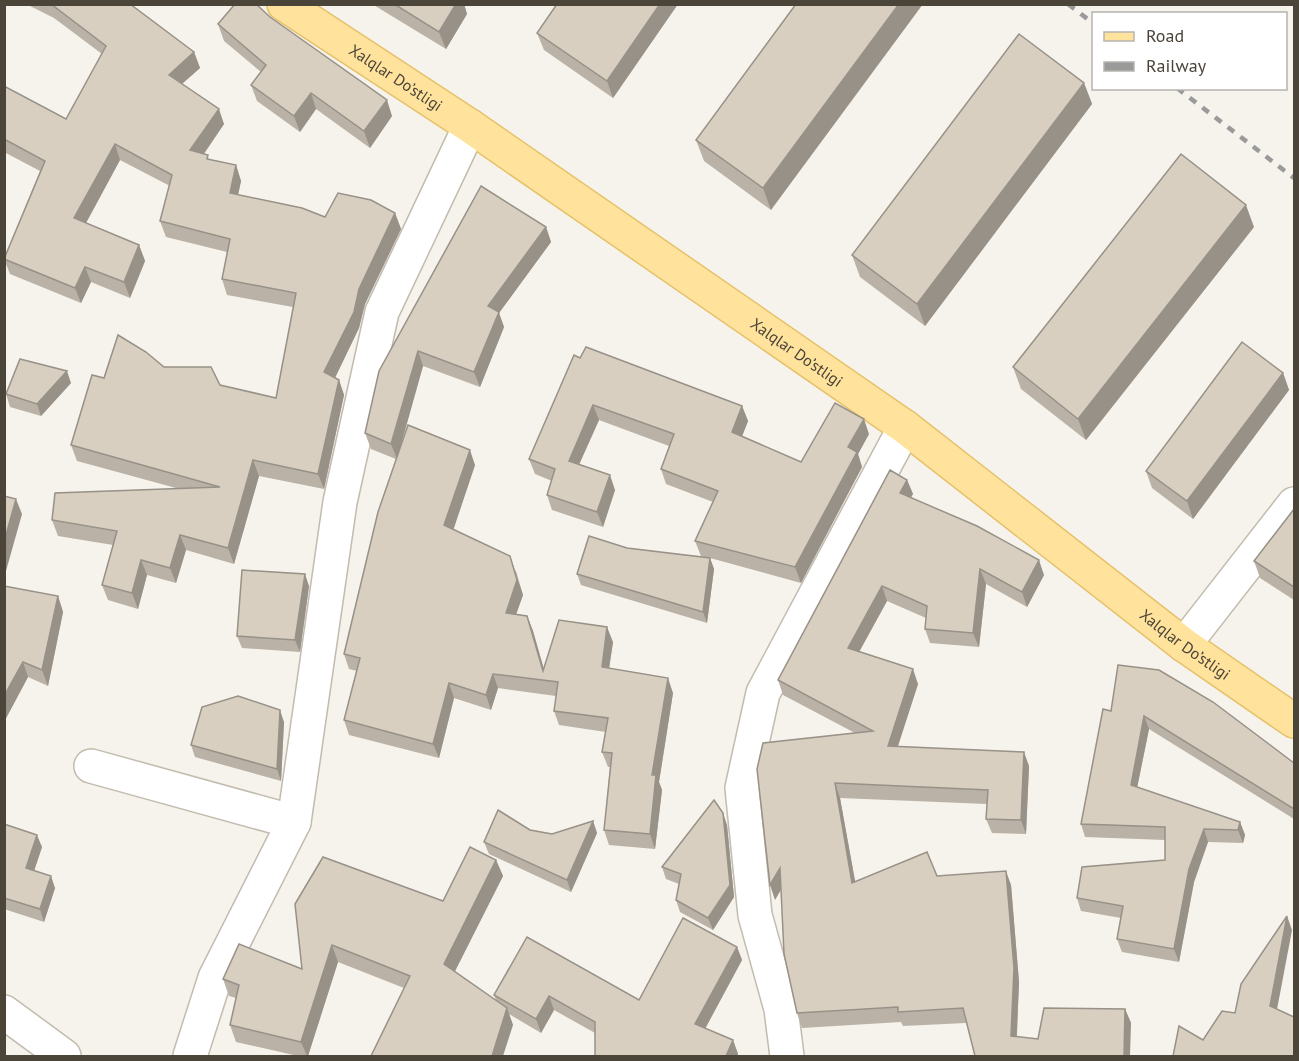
<svg xmlns="http://www.w3.org/2000/svg" width="1299" height="1061" font-family="'PT Sans',sans-serif">
<style>
.lines{fill:none;stroke-linecap:round;stroke-linejoin:round}
.minor-casing{stroke:#c2bbae;stroke-width:36}
.major-casing{stroke:#e6c16a;stroke-width:36}
.minor{stroke:#fff;stroke-width:33}
.major{stroke:#ffe39c;stroke-width:33}
.rail{stroke:#9a9a9a;stroke-width:4.5;stroke-dasharray:8 8;stroke-linecap:butt}
.wall{fill:#bab2a6}
.shaded-wall{fill:#979187}
.building{fill:#d8cfc1;stroke:#979187;stroke-width:1.5}
.labels{text-anchor:middle;dominant-baseline:central;stroke-width:4.5;stroke-linejoin:round;paint-order:stroke}
.street-label{font-size:16px;fill:#4b4439;stroke:#fff}
</style>
<rect width="100%" height="100%" fill="#f6f3ec"/>
<g class="lines">
<g class="minor-casing">
<g id="minor">
<polyline points="1184,645 1294,504"/>
<polyline points="91,766 294,822"/>
<polyline points="4,1012 64,1056"/>
<polyline points="190,1056 215,978 294,822 340,502 382,312 470,126"/>
<polyline points="787,1056 781,1009 755,915 742,788 763,693 905,427"/>
</g>
</g>
<g class="major-casing">
<g id="major">
<path id="s1" d="M 284,4 L 470,126 L 905,427 L 1184,645 L 1294,721"/>
</g>
</g>
<use href="#minor" class="minor"/>
<use href="#major" class="major"/>
<g class="rail">
<polyline points="1068,4 1094,24"/>
<polyline points="1177,88 1294,178"/>
</g>
</g>
<g class="wall">
<polygon points="26,4 130,4 194,52 200,68 182,84 224,124 204,154 209,159 236,165 241,181 238,195 325,217 395,213 401,229 365,304 359,328 335,378 339,380 344,395 324,489 259,476 234,564 186,550 176,583 147,575 138,609 108,600 102,585 113,545 58,536 52,520 176,488 77,461 71,445 104,378 164,367 220,385 276,398 293,307 227,295 222,279 227,252 166,237 160,221 170,186 120,160 86,223 139,245 145,261 130,298 91,282 81,303 10,274 4,259 40,171 4,152 4,86 66,119 102,54 54,18"/>
<polygon points="372,4 464,4 467,14 446,49"/>
<polygon points="678,4 613,98 544,50 537,33"/>
<polygon points="796,4 771,210 704,161 696,140"/>
<polygon points="218,24 392,116 370,148 316,109 300,132 257,101 251,85 261,72 224,41"/>
<polygon points="1084,83 1092,104 925,326 860,277 852,255"/>
<polygon points="546,227 551,242 499,313 504,327 480,387 423,366 398,454 475,465 453,529 516,571 523,595 516,615 527,616 533,631 544,669 613,642 609,668 673,693 659,782 662,790 655,849 609,845 604,830 610,767 608,767 602,752 606,732 559,725 554,711 556,696 498,688 491,710 454,698 439,758 349,735 344,720 357,671 349,669 344,654 396,459 371,449 365,433 379,371"/>
<polygon points="1254,227 1086,440 1021,389 1013,367"/>
<polygon points="580,358 742,406 748,421 742,436 801,462 869,434 858,454 862,467 801,583 710,558 714,569 707,623 581,585 577,574 627,548 709,558 701,556 695,541 713,502 666,484 661,469 669,446 599,420 579,464 615,490 603,527 552,510 547,495 552,481 535,474 529,459"/>
<polygon points="1283,373 1289,390 1193,519 1152,488 1146,471"/>
<polygon points="71,383 41,416 10,407 6,394"/>
<polygon points="907,480 913,494 911,497 1044,575 1027,607 986,584 979,647 930,643 925,629 926,618 887,601 859,652 918,684 898,746 1029,766 1026,834 992,833 986,819 987,804 840,798 855,882 937,876 1011,885 1019,982 1017,1037 1038,1039 1125,1009 1131,1023 975,1056 966,1023 903,1026 901,1022 802,1028 797,1013 781,890 775,900 855,733 783,695 778,680"/>
<polygon points="1294,509 1294,600 1260,578 1254,561"/>
<polygon points="4,586 58,596 63,612 48,686 28,677 4,722"/>
<polygon points="309,586 300,652 242,648 237,636"/>
<polygon points="1118,665 1294,763 1294,819 1149,729 1137,788 1240,822 1245,835 1243,843 1208,842 1194,882 1179,962 1122,952 1117,939 1121,918 1081,911 1077,898 1165,860 1165,840 1085,837 1081,824 1111,711"/>
<polygon points="284,722 281,781 195,757 191,745"/>
<polygon points="593,821 597,833 571,892 489,854 484,842 530,830 552,834"/>
<polygon points="4,824 42,847 34,871 55,888 44,922 4,909"/>
<polygon points="727,825 734,897 713,930 680,912 676,900 679,884 666,879 662,867"/>
<polygon points="496,860 503,876 455,971 496,1000 494,995 527,937 639,1000 737,947 742,960 705,1029 733,1040 738,1054 737,1056 595,1056 595,1033 554,1010 541,1033 509,1014 513,1025 404,988 338,962 308,1056 298,1056 236,1042 230,1025 236,998 229,996 223,979 302,969 295,904 443,901"/>
</g>
<g class="shaded-wall">
<polygon points="456,4 464,4 467,14 446,49 439,32"/>
<polygon points="660,4 678,4 613,98 607,81"/>
<polygon points="899,4 923,4 771,210 763,188"/>
<polygon points="194,52 200,68 175,90 169,75"/>
<polygon points="1084,83 1092,104 925,326 917,304"/>
<polygon points="311,93 316,109 300,132 294,116"/>
<polygon points="387,100 392,116 370,148 364,131"/>
<polygon points="219,109 224,124 196,165 190,150"/>
<polygon points="115,144 120,160 80,234 74,218"/>
<polygon points="236,165 241,181 235,209 230,193"/>
<polygon points="1246,205 1254,227 1086,440 1078,419"/>
<polygon points="395,213 401,229 365,304 359,328 330,388 324,372 359,289"/>
<polygon points="546,227 551,242 499,313 504,327 480,387 474,372 488,306"/>
<polygon points="139,245 145,261 130,298 124,282"/>
<polygon points="85,267 91,282 81,303 75,288"/>
<polygon points="418,351 423,366 397,459 391,444"/>
<polygon points="67,371 71,383 41,416 37,404"/>
<polygon points="1283,373 1289,390 1193,519 1187,501"/>
<polygon points="339,380 344,395 324,489 318,474"/>
<polygon points="593,405 599,420 574,476 569,461"/>
<polygon points="742,406 748,421 738,447 732,432"/>
<polygon points="864,419 869,434 858,454 862,467 801,583 795,567 848,447"/>
<polygon points="470,450 475,465 450,540 444,525"/>
<polygon points="253,460 259,476 234,564 228,548"/>
<polygon points="610,475 615,490 603,527 597,512"/>
<polygon points="907,480 913,494 905,507 900,493"/>
<polygon points="16,499 22,514 4,578 4,542"/>
<polygon points="180,535 186,550 176,583 170,568"/>
<polygon points="510,556 523,595 511,628 506,613"/>
<polygon points="710,558 714,569 707,623 703,612"/>
<polygon points="141,560 147,575 138,609 132,593"/>
<polygon points="1039,560 1044,575 1027,607 1022,592"/>
<polygon points="980,569 986,584 979,647 973,633"/>
<polygon points="305,574 309,586 300,652 295,640"/>
<polygon points="882,586 887,601 853,663 848,648"/>
<polygon points="58,596 63,612 48,686 42,670"/>
<polygon points="527,616 533,631 547,681 543,671"/>
<polygon points="607,627 613,642 607,682 602,667"/>
<polygon points="23,662 28,677 4,722 4,696"/>
<polygon points="913,669 918,684 893,761 888,746"/>
<polygon points="493,674 498,688 491,710 486,695"/>
<polygon points="668,678 673,693 659,782 662,790 655,849 650,834 652,775"/>
<polygon points="449,683 454,698 439,758 433,744"/>
<polygon points="280,710 284,722 281,781 277,769"/>
<polygon points="1144,716 1149,729 1135,798 1131,785"/>
<polygon points="1024,752 1029,766 1026,834 1021,820"/>
<polygon points="835,783 840,798 858,897 852,883"/>
<polygon points="723,813 727,825 734,897 713,930 708,918"/>
<polygon points="593,821 597,833 571,892 567,880"/>
<polygon points="1240,822 1245,835 1243,843 1238,830"/>
<polygon points="1204,829 1208,842 1194,882 1179,962 1174,949 1189,869"/>
<polygon points="37,835 42,847 31,880 26,868"/>
<polygon points="496,860 503,876 450,981 444,964"/>
<polygon points="780,868 785,882 775,900 770,885"/>
<polygon points="1006,871 1011,885 1019,982 1016,1050 1011,1036"/>
<polygon points="51,876 55,888 44,922 40,909"/>
<polygon points="1287,916 1292,930 1275,1020 1270,1006"/>
<polygon points="332,945 338,962 308,1056 307,1056 301,1042"/>
<polygon points="737,947 742,960 700,1038 695,1024"/>
<polygon points="549,996 554,1010 541,1033 536,1019"/>
<polygon points="507,1008 513,1025 503,1056 492,1056"/>
<polygon points="1125,1009 1131,1023 1130,1056 1124,1056"/>
<polygon points="733,1040 738,1054 737,1056 726,1056"/>
</g>
<g class="building">
<polygon points="51,4 130,4 194,52 169,75 219,109 190,150 208,155 207,159 236,165 230,193 302,208 325,217 338,193 371,200 395,213 359,289 354,312 324,372 339,380 318,474 253,460 228,548 180,535 170,568 141,560 132,593 102,585 117,531 52,520 55,493 220,487 71,445 92,375 104,378 118,335 146,352 164,367 211,367 220,385 276,398 296,293 222,279 230,239 160,221 172,175 115,144 74,218 139,245 124,282 85,267 75,288 4,259 45,161 4,139 4,86 66,119 106,46"/>
<polygon points="235,4 256,4 270,17 387,100 364,131 311,93 294,116 251,85 266,65 218,24"/>
<polygon points="394,4 456,4 439,32"/>
<polygon points="557,4 660,4 607,81 537,33"/>
<polygon points="796,4 899,4 763,188 696,140"/>
<polygon points="1019,34 1084,83 917,304 852,255"/>
<polygon points="1181,154 1246,205 1078,419 1013,367"/>
<polygon points="481,186 546,227 488,306 499,312 474,372 418,351 391,444 365,433 379,371"/>
<polygon points="1242,342 1283,373 1187,501 1146,471"/>
<polygon points="586,347 742,406 732,432 801,462 835,403 864,419 848,447 857,452 795,567 695,541 718,491 661,469 674,434 593,405 569,461 610,475 597,512 547,495 555,469 529,459 574,355 580,358"/>
<polygon points="20,359 67,371 37,404 6,394"/>
<polygon points="408,425 470,450 444,525 510,556 517,580 506,613 527,616 543,671 559,620 607,627 602,667 668,678 652,775 656,775 650,834 604,830 612,753 602,752 608,718 554,711 558,682 493,674 486,695 449,683 433,744 344,720 360,658 344,654 378,512"/>
<polygon points="890,470 907,480 900,493 977,526 1039,560 1022,592 980,569 973,633 925,629 927,606 882,586 848,648 913,669 888,746 1024,752 1021,820 986,819 988,790 835,783 852,883 927,852 937,876 1006,871 1014,968 1011,1036 1038,1039 1044,1008 1125,1009 1124,1056 975,1056 963,1008 898,1012 898,1007 797,1013 784,954 780,868 770,885 757,769 763,743 873,731 778,680"/>
<polygon points="4,496 16,499 4,542"/>
<polygon points="1294,509 1294,587 1254,561"/>
<polygon points="589,536 627,548 710,558 703,612 577,574"/>
<polygon points="242,570 305,574 295,640 237,636"/>
<polygon points="4,586 58,596 42,670 23,662 4,696"/>
<polygon points="1118,665 1159,670 1213,702 1294,763 1294,809 1144,716 1131,785 1240,822 1238,830 1204,829 1189,869 1174,949 1117,939 1123,906 1077,898 1082,867 1165,860 1165,827 1081,824 1103,709 1111,711"/>
<polygon points="238,696 280,710 277,769 191,745 202,707"/>
<polygon points="714,800 723,813 730,885 708,918 676,900 681,874 662,867"/>
<polygon points="498,810 530,830 552,834 593,821 567,880 484,842"/>
<polygon points="4,824 37,835 26,868 51,876 40,909 4,898"/>
<polygon points="470,847 496,860 444,964 507,1008 492,1056 371,1056 410,976 332,945 301,1042 230,1025 239,985 223,979 239,944 302,969 295,904 323,857 443,901"/>
<polygon points="1287,916 1270,1006 1294,1017 1294,1056 1173,1056 1179,1026 1203,1040 1222,1011 1235,1013 1241,984"/>
<polygon points="683,918 737,947 695,1024 733,1040 726,1056 595,1056 595,1022 549,996 536,1019 494,995 527,937 639,1000"/>
</g>
<g class="labels">
<g class="street-label">
<text stroke="none"><textPath href="#s1" startOffset="134">Xalqlar Do’stligi</textPath></text>
<text stroke="none"><textPath href="#s1" startOffset="620">Xalqlar Do’stligi</textPath></text>
<text stroke="none"><textPath href="#s1" startOffset="1106">Xalqlar Do’stligi</textPath></text>
</g>
</g>
<rect width="1299" height="1061" fill="none" stroke="#4b4439" stroke-width="12"/>
<rect x="1092" y="12" width="195" height="78" fill="#ffffff" stroke="#b7b4b0" stroke-width="1.5"/>
<rect x="1104" y="32" width="30" height="9" fill="#ffe39c" stroke="#b7b4b0" stroke-width="1.5"/>
<text x="1146" y="42" font-size="18" fill="#4b4439">Road</text>
<rect x="1104" y="62" width="30" height="9" fill="#9a9a9a" stroke="#b7b4b0" stroke-width="1.5"/>
<text x="1146" y="72" font-size="18" fill="#4b4439">Railway</text>
</svg>
